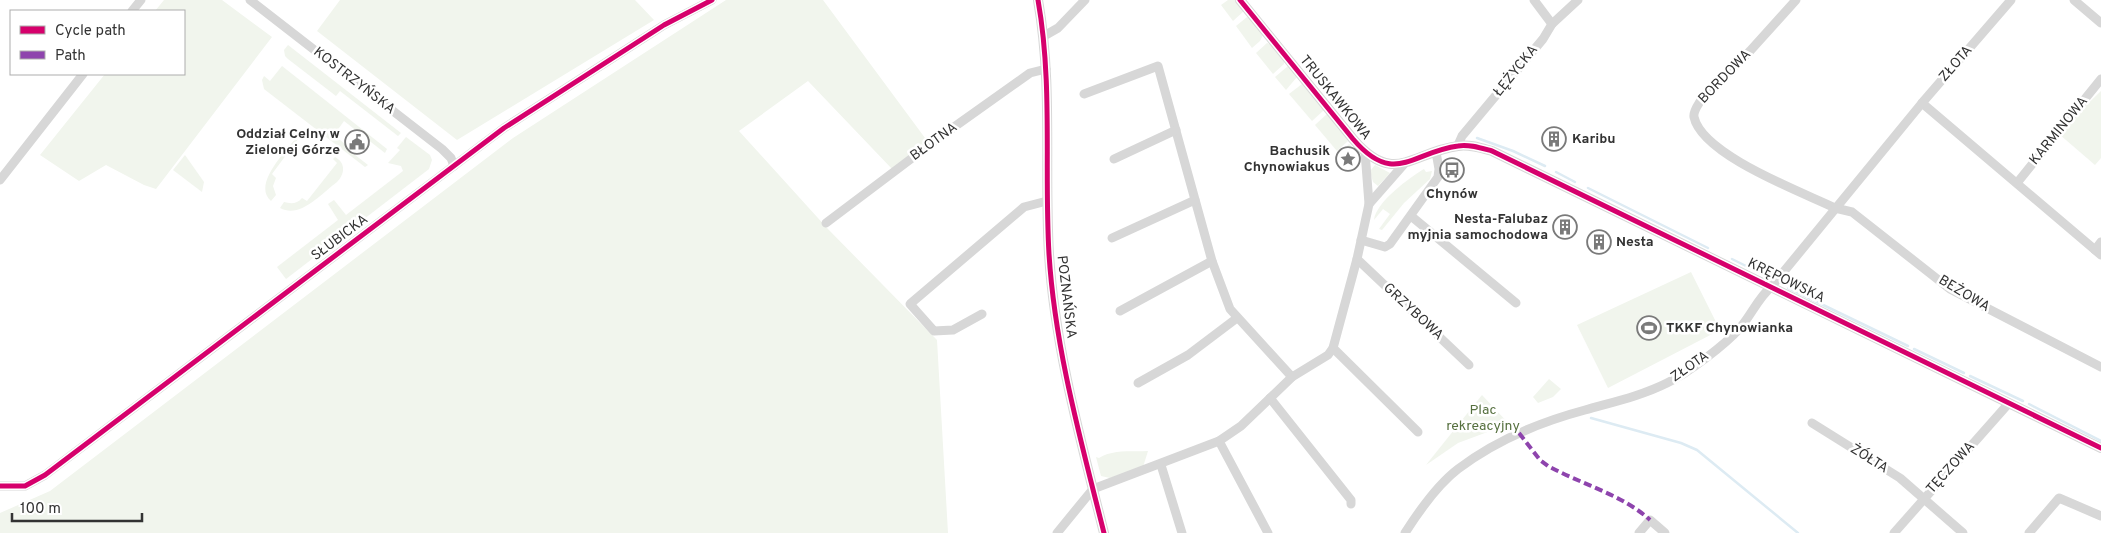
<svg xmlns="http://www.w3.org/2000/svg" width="2101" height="533" font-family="Overpass,sans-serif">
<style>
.green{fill:#f1f5ed}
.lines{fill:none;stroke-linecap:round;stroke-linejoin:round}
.stream{stroke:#ddebf3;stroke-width:2.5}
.minor{stroke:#d7d7d7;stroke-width:9}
.tertiary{stroke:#d7d7d7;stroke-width:10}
.quiet{stroke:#8e44ad;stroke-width:4;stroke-dasharray:8 4;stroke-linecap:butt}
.cycleway-casing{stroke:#fff;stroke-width:8}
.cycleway{stroke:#d6006c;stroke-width:5}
.labels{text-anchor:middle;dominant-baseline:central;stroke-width:5;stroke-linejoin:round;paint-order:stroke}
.street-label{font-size:14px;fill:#333;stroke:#fff}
.poi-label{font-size:14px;font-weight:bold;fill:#333;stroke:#fff;text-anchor:end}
.park-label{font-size:14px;fill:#56703f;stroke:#fff}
</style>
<rect width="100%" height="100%" fill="#fff"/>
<g class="green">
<polygon points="164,0 222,0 272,37 156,189 144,185 106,165 79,181 40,155 105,74 184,74 184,11 155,11"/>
<polygon points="340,0 635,0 654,20 457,140 317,31"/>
<polygon points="726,0 823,0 928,142 893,170 808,81 739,131 827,228 937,340 948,533 0,533 0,513 50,491 513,138"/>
<polygon points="1228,0 1235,0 1244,11 1233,21 1221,5"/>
<polygon points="1247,17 1250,18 1263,35 1260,41 1252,48 1236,26"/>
<polygon points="1267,43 1270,44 1284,61 1284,64 1273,74 1256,53"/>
<polygon points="288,45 401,133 398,136 340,91 336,96 288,59 285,56 284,50"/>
<polygon points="282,66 387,149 385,153 344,121 334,135 351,149 350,151 368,165 365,167 264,89 262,80 264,76 270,81"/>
<polygon points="1288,66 1297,77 1286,90 1275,77"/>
<polygon points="1302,84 1324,110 1312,121 1289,94"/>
<polygon points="2101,91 2101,158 2095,165 2059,134 2069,122"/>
<polygon points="1327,114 1348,141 1337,151 1315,125"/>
<path d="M 304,132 L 308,136 L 307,140 L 301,135 L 272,174 L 276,178 L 273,186 L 276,195 L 271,201 C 251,184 289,148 300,133 Z"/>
<polygon points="406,137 430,155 432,160 429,169 286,279 277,267 338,220 328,204 334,200 346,215 403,171 401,166 388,163 400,150 397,148"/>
<polygon points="1349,144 1357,151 1360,159 1352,168 1339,154"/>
<polygon points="185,155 204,182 202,192 173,170"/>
<path d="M 335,157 C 346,163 345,174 337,182 C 321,194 300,219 280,208 L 284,202 C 291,204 297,204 302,198 L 307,201 L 337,163 L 333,159 Z"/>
<polygon points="1375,165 1390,173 1378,186 1373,182 1370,171"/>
<path d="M 1424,169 L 1426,172 L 1432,171 L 1430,179 L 1404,203 L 1382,230 L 1379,229 L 1390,214 L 1383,209 L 1374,220 C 1376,202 1409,178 1424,169 Z"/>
<polygon points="1691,272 1720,330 1608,388 1577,325"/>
<polygon points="1549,379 1561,389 1553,397 1538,403 1533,397"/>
<polygon points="1482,395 1509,424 1458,443 1426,465"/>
<path d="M 1148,451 L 1143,467 L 1110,478 L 1101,476 L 1096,457 L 1099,458 C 1113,449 1133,452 1148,451 Z"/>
</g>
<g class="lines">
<g class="stream">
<polyline points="1477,138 1513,151 1545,166"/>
<polyline points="1556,172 1575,182"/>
<polyline points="1588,188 1708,248"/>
<polyline points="1732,259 1754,270"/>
<polyline points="1788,288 1908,346"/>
<polyline points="1914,349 1964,373"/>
<polyline points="1970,376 2023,401"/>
<polyline points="2029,404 2101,441"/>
<polyline points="1591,418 1681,443 1697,450 1798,533"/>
</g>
<g class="minor">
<polyline points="250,0 442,149 451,158 454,166"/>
<polyline points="1534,0 1552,24"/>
<path d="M 1796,0 L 1750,51 L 1701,100 C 1698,105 1693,111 1694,117 C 1702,155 1802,192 1835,208 L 1852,212 L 1950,289 L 2101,367"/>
<polyline points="2074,0 2101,23"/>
<polyline points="132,11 141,0"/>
<polyline points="1044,36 1058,28 1085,0"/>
<polyline points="1084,94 1158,66 1212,261 1230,309 1292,377"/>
<polyline points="1922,103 2101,255"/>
<polyline points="1458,145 1462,136 1543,39 1552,24 1578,0"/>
<polyline points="1114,159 1176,130"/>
<polyline points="0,180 83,74"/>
<polyline points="2017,183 2101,79"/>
<polyline points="1369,204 1405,163"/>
<polyline points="1411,216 1516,303"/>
<polyline points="826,223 940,137 1030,73 1046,69"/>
<polyline points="1112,238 1195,200"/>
<polyline points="1361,240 1385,247 1390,244 1438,177 1439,169 1436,152"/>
<polyline points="2095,250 2101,242"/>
<polyline points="1357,259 1469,365"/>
<polyline points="1120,311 1212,261"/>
<polyline points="982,314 953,330 934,331 910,304 1024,207 1047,201"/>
<polyline points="1333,348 1418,432"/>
<polyline points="1138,383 1188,355 1237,318"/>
<polyline points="1270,398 1351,500 1351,504"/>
<polyline points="1812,423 1900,478 1963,533"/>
<polyline points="1219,441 1268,533"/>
<polyline points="1161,465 1182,533"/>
<polyline points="0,486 25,486 45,475 504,128 664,25 712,0"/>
<polyline points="1057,533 1093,489 1219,441 1241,426 1292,377 1328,355 1333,348 1357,259 1369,204 1365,152"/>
<path d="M 1405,533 C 1419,511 1437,485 1458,469 C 1495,441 1540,422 1585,410 C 1613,402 1641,396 1667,383 C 1688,373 1725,345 1740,328 C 1752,314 1758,298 1772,286 L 1922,103 L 2011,0"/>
<polyline points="1639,533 1650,520 1665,533"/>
<polyline points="1894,533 2009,403"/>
<polyline points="2029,533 2059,498 2101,516"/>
</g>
<g class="tertiary">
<path d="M 1038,0 C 1053,84 1044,169 1049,254 C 1055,349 1081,441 1104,533"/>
<path d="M 1240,0 L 1353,139 C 1394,187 1412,152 1458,146 C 1469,144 1481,148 1492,151 L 2101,448"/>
</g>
<path class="quiet" d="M 1519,433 L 1540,460 L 1548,466 C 1581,484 1623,495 1650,520"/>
<g class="cycleway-casing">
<g id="cycleway">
<path d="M 1038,0 C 1053,84 1044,169 1049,254 C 1055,349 1081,441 1104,533"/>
<path d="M 1240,0 L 1353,139 C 1394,187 1412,152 1458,146 C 1469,144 1481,148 1492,151 L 2101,448"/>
<polyline points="0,486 25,486 45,475 504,128 664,25 712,0"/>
</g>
</g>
<use href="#cycleway" class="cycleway"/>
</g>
<defs>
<g id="building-ring" transform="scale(1.25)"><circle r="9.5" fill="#fff" stroke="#7a7a7a" stroke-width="1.5"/><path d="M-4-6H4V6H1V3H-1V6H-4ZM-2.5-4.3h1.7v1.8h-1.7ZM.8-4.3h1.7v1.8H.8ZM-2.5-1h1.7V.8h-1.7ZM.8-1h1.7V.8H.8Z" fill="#7a7a7a"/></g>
<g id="civic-ring" transform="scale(1.25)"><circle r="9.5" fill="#fff" stroke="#7a7a7a" stroke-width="1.5"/><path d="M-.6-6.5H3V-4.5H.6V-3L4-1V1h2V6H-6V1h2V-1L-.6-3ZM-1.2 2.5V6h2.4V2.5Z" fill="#7a7a7a"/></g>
<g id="sight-ring" transform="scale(1.25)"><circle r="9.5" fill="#fff" stroke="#7a7a7a" stroke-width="1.5"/><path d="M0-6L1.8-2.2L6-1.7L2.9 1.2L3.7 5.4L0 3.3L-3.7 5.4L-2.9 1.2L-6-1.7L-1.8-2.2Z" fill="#7a7a7a"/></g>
<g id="bus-ring" transform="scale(1.25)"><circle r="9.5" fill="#fff" stroke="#7a7a7a" stroke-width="1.5"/><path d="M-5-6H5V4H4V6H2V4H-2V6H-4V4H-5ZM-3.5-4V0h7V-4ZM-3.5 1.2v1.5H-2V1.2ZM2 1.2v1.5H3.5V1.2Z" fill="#7a7a7a"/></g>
<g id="stadium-ring" transform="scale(1.25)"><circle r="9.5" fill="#fff" stroke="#7a7a7a" stroke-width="1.5"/><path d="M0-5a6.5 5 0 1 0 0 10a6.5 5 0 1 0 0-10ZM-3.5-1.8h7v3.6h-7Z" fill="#7a7a7a"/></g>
</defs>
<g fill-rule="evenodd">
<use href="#building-ring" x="1554" y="139"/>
<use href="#civic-ring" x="357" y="142"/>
<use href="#sight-ring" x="1348" y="159"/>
<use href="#bus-ring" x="1452" y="170"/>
<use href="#building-ring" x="1565" y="227"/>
<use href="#building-ring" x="1599" y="242"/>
<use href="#stadium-ring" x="1649" y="328"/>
</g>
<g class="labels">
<g class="street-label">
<text transform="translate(1956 64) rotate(-49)">ZŁOTA</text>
<text transform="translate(1516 71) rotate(-51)">ŁĘŻYCKA</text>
<text transform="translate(1725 77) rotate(-46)">BORDOWA</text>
<text transform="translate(354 81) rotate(38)">KOSTRZYŃSKA</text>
<text transform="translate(1335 98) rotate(51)">TRUSKAWKOWA</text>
<text transform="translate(2059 131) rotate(-51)">KARMINOWA</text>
<text transform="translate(934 142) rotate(-36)">BŁOTNA</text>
<text transform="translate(340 238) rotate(-37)">SŁUBICKA</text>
<text transform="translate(1786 281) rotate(26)">KRĘPOWSKA</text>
<text transform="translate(1964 294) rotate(31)">BEŻOWA</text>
<text transform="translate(1066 297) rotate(83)">POZNAŃSKA</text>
<text transform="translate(1413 312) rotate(43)">GRZYBOWA</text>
<text transform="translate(1690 367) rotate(-35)">ZŁOTA</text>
<text transform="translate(1869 459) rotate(32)">ŻÓŁTA</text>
<text transform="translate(1951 468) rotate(-48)">TĘCZOWA</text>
</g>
<g class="poi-label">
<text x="340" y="134">Oddział Celny w<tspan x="340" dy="16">Zielonej Górze</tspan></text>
<text x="1572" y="139" text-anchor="start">Karibu</text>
<text x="1330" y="151">Bachusik<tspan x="1330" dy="16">Chynowiakus</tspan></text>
<text x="1452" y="194" text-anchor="middle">Chynów</text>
<text x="1548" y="219">Nesta-Falubaz<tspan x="1548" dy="16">myjnia samochodowa</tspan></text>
<text x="1616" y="242" text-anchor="start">Nesta</text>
<text x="1666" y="328" text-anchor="start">TKKF Chynowianka</text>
</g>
<g class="park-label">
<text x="1483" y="410">Plac<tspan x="1483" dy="16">rekreacyjny</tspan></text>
</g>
</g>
<rect x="10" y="10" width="175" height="65" fill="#ffffff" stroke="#adadad"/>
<rect x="20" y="26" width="25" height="8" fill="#d6006c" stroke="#adadad"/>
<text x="55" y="35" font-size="15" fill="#333333">Cycle path</text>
<rect x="20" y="51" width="25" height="8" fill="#8e44ad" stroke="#adadad"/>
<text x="55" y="60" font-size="15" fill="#333333">Path</text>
<path d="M12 513v8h130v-8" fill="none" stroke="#333333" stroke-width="2.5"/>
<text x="20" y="513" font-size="15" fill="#333333" stroke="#ffffff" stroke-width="4" paint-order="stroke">100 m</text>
</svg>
